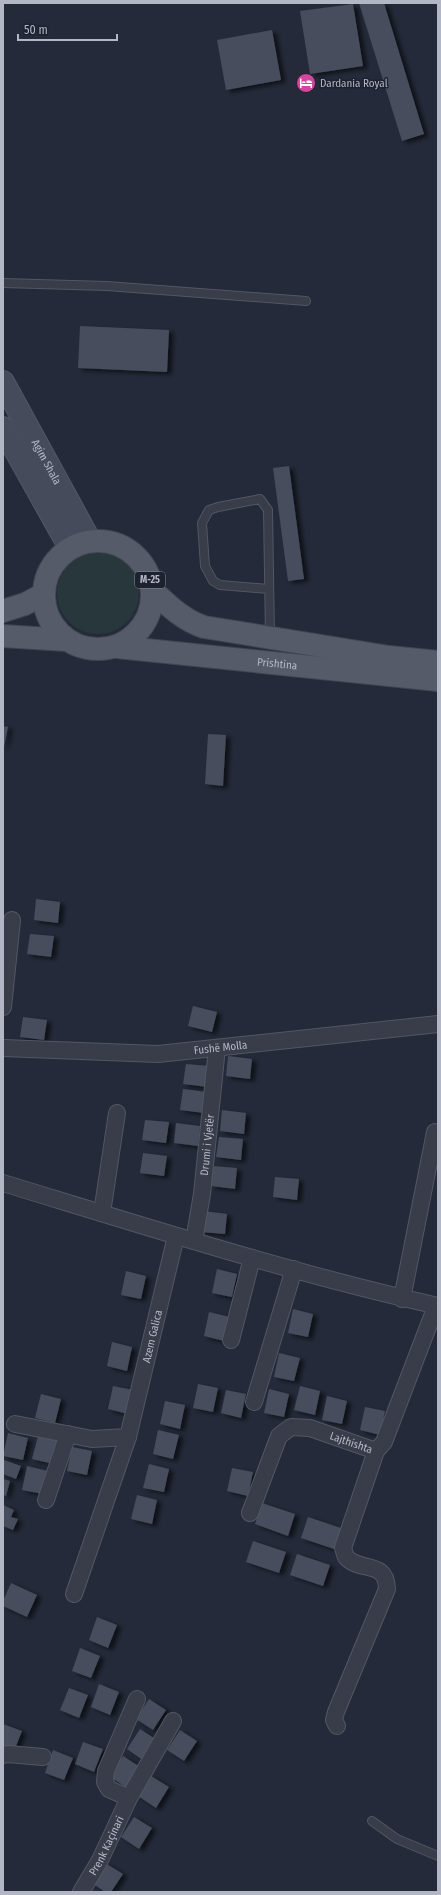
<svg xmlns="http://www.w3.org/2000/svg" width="441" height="1895" font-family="'Fira Sans Condensed',sans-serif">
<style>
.green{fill:#27373b}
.building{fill:#464d5d;filter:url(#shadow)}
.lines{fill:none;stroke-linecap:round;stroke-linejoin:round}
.lane-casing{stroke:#535764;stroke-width:10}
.street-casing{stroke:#535764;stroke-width:18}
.secondary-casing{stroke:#535764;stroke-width:24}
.primary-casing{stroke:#414652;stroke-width:24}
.lane{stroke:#383d49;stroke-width:8}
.street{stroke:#383d49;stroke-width:16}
.secondary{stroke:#464b5c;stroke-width:22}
.primary{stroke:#565b69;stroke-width:22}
.labels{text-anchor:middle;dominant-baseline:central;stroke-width:3;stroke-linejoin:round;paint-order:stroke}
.shield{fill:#1d222e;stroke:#868a98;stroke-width:1}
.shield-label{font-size:10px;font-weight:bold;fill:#b3b7c5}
.poi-label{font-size:11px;fill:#b3b7c5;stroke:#1d222e;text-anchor:start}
.street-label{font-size:11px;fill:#b3b7c5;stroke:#1d222e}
</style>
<defs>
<filter id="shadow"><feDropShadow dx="4.5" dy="2.5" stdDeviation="2" flood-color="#0009"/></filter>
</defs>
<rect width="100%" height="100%" fill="#242a39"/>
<circle class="green" cx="98" cy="593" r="41"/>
<g class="building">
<polygon points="359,3 384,3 424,134 402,141"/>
<polygon points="353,4 363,66 310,74 300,11"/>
<polygon points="272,30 281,80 226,90 217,40"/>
<polygon points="80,326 169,330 167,372 78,368"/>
<polygon points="289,466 304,579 288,581 273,468"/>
<polygon points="3,726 8,727 4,747 3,747"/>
<polygon points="208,734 226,735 223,786 205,784"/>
<polygon points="36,899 60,902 58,923 34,920"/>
<polygon points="30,934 54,936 51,957 27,954"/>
<polygon points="193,1006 217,1012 212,1032 188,1026"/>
<polygon points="23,1017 47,1020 44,1040 20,1037"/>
<polygon points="228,1056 252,1059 250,1079 226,1076"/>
<polygon points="186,1064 210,1066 208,1087 183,1084"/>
<polygon points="183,1089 207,1092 204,1113 180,1110"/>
<polygon points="222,1110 246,1113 244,1134 220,1131"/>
<polygon points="145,1120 169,1122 166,1143 142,1140"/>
<polygon points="176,1123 200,1126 198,1146 174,1143"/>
<polygon points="219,1137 243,1139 241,1160 216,1157"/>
<polygon points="143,1153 167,1156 164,1176 140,1173"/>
<polygon points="213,1166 237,1168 235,1189 211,1186"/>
<polygon points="275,1177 299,1179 297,1200 273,1197"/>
<polygon points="203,1211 227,1214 225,1234 201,1232"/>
<polygon points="217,1269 237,1274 232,1297 212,1293"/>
<polygon points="126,1271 146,1276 141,1299 121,1295"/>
<polygon points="293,1309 313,1314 308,1337 288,1333"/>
<polygon points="209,1312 230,1317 224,1341 204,1336"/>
<polygon points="112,1342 132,1347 127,1371 107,1366"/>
<polygon points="279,1353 300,1358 294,1381 274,1377"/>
<polygon points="198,1384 218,1388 213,1412 193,1408"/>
<polygon points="113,1386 133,1390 128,1414 108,1409"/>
<polygon points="300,1386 320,1391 315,1415 294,1410"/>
<polygon points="269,1389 289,1394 284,1417 264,1413"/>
<polygon points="226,1390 246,1394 241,1418 221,1413"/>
<polygon points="41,1394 61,1399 55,1423 35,1418"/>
<polygon points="327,1396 347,1401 342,1424 322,1420"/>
<polygon points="165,1401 185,1405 180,1429 160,1424"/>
<polygon points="365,1407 385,1411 380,1435 360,1430"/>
<polygon points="158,1430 179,1435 173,1459 153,1454"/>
<polygon points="8,1433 28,1438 23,1460 3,1456"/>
<polygon points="38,1436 58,1440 53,1464 32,1459"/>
<polygon points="72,1447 92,1451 87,1475 67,1471"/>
<polygon points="4,1460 21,1466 16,1479 3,1474"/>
<polygon points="149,1464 169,1469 164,1492 143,1488"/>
<polygon points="27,1466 48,1471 43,1494 22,1490"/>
<polygon points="232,1468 253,1472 248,1496 227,1491"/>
<polygon points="3,1479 10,1481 6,1496 3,1495"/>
<polygon points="137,1495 157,1500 152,1524 131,1519"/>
<polygon points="262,1503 295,1514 288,1536 255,1524"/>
<polygon points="3,1505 14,1510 11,1517 18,1519 13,1530 3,1526"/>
<polygon points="308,1517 341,1528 334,1549 301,1538"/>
<polygon points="253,1541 286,1552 279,1573 246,1562"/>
<polygon points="297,1554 330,1565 323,1586 290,1575"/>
<polygon points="11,1583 37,1595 27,1617 3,1606 3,1601"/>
<polygon points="97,1617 117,1625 108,1648 89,1640"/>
<polygon points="80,1648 100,1656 91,1678 72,1671"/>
<polygon points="99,1684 119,1692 110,1715 91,1707"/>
<polygon points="69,1688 88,1695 79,1718 60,1710"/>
<polygon points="149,1699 166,1710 153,1730 136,1719"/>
<polygon points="3,1724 22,1731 13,1754 3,1750"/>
<polygon points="140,1729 157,1740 144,1761 127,1749"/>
<polygon points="180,1730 197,1741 184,1761 167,1750"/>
<polygon points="83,1742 103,1749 94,1772 75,1764"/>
<polygon points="53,1750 73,1758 64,1780 45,1773"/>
<polygon points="123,1756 140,1767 127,1788 109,1776"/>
<polygon points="151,1776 169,1787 156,1808 138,1796"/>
<polygon points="134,1817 152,1828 139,1849 121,1837"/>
<polygon points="105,1863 123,1874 111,1892 105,1892 92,1883"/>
</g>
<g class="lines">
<g class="lane-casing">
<g id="lane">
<polyline points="3,283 107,286 306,301"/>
<polyline points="269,589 220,585 213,581 205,566 202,523 209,510 218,507 260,499 268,510 270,637"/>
<polyline points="372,1821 397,1839 438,1856"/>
</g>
</g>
<g class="street-casing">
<g id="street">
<polyline points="3,1007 12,920"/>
<path id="s1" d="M 3,1048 L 158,1054 L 438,1024"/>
<path d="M 3,1183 C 147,1227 291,1273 438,1306"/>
<polyline points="102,1213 117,1113"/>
<path id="s2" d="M 194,1241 L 202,1194 L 217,1048"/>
<polyline points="402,1299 435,1132"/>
<polyline points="231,1340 252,1258"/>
<polyline points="254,1402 294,1269"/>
<path id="s3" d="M 15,1424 L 92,1439 L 128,1437 L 176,1236"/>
<polyline points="46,1500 68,1434"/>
<path id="s4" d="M 250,1513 L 279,1436 L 291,1427 L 310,1428 L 376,1451 L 384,1442 L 436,1306"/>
<polyline points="74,1594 128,1437"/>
<path d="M 337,1726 L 334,1720 L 336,1712 L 387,1589 C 386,1559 360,1573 346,1557 C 345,1555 344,1551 343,1548 L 376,1451"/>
<polyline points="3,1755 8,1754 43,1757"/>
<polyline points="129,1798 109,1789 105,1782 106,1771 137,1699"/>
<path id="s5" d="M 81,1892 L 100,1860 L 129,1798 L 173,1721"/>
</g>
</g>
<g class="secondary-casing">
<g id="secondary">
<path id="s6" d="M 3,382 L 90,541"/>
<polyline points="3,428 70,548"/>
</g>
</g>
<g class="primary-casing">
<g id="primary">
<circle cx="98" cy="595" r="54"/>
<path d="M 153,591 C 169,606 183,620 204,627 L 389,657 L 438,662"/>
<polyline points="3,611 25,604 44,594"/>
<polyline points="3,636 66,640"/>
<path id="s7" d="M 117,647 L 438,680"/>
</g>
</g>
<use href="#lane" class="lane"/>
<use href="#street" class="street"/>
<use href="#secondary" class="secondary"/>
<use href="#primary" class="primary"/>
</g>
<defs>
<g id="hotel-disc" transform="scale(1)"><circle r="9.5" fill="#d1479c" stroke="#1d222e"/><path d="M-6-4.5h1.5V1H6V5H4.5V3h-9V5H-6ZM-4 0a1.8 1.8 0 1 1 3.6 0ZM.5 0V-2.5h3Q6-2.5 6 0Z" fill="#fff"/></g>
</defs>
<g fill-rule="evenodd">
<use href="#hotel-disc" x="306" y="83"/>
</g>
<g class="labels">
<rect class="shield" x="135" y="572" width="30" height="16" rx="3"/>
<g class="shield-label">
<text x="150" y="580">M-25</text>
</g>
<g class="poi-label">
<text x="320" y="83">Dardania Royal</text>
</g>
<g class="street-label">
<text stroke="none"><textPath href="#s6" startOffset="91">Agim Shala</textPath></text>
<text stroke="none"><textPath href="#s7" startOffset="161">Prishtina</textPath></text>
<text stroke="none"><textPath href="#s1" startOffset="218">Fushë Molla</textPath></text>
<text stroke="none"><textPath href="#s2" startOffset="97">Drumi i Vjetër</textPath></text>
<text stroke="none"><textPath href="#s3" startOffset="218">Azem Galica</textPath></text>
<text stroke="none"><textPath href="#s4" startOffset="160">Lajthishta</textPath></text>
<text stroke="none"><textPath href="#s5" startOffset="53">Prenk Kaçinari</textPath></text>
</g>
</g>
<rect width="441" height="1895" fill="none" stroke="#b3b7c5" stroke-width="8"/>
<path d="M18 34v6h99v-6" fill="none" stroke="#b3b7c5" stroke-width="2"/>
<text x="24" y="34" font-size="12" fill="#b3b7c5" stroke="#1d222e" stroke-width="3" paint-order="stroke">50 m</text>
</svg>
